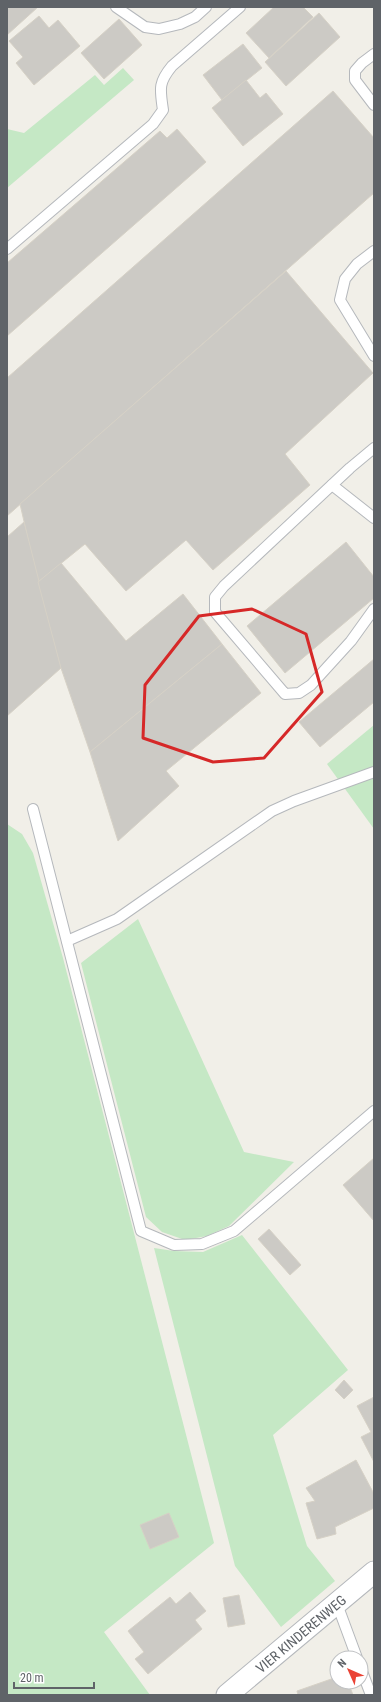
<svg xmlns="http://www.w3.org/2000/svg" width="381" height="1702" font-family="'Roboto Condensed',sans-serif">
<style>
.green{fill:#c5e8c5}
.building{fill:#cccac5;stroke:#d6d1c6}
.lines{fill:none;stroke-linecap:round;stroke-linejoin:round}
.service-casing{stroke:#b5b8bc;stroke-width:12}
.minor-casing{stroke:#b5b8bc;stroke-width:23}
.service{stroke:#fff;stroke-width:10}
.minor{stroke:#fff;stroke-width:21}
.marked{fill:none;stroke:#d62828;stroke-width:3;stroke-linejoin:round}
.labels{text-anchor:middle;dominant-baseline:central;stroke-width:3;stroke-linejoin:round;paint-order:stroke}
.street-label{font-size:14px;fill:#5f6368;stroke:#fff}
</style>
<rect width="100%" height="100%" fill="#f1efe8"/>
<g class="green">
<polygon points="123,68 134,80 7,188 7,129 24,133 95,75 104,85"/>
<polygon points="374,725 374,829 327,764"/>
<polygon points="7,824 22,834 33,853 63,958 214,1543 104,1632 150,1695 7,1695"/>
<polygon points="138,919 244,1152 294,1162 229,1226 207,1236 185,1240 162,1232 146,1217 81,963"/>
<polygon points="242,1235 348,1370 273,1435 307,1546 335,1581 281,1627 235,1566 154,1248 174,1251 203,1252"/>
</g>
<g class="building">
<polygon points="7,7 38,7 7,35"/>
<polygon points="274,7 303,7 313,17 269,58 246,33"/>
<polygon points="319,13 340,37 286,86 265,62"/>
<polygon points="39,16 49,28 58,20 80,46 34,85 16,63 23,57 9,41"/>
<polygon points="119,19 142,45 104,79 81,53"/>
<polygon points="243,44 262,68 222,100 203,75"/>
<polygon points="246,80 260,98 266,93 283,114 243,146 212,108"/>
<polygon points="333,91 374,138 374,193 7,516 7,378"/>
<polygon points="177,129 206,162 7,336 7,263 160,131 167,138"/>
<polygon points="286,271 373,373 285,454 310,485 213,570 186,540 126,591 85,544 38,582 20,504"/>
<polygon points="24,522 61,668 7,716 7,537"/>
<polygon points="346,542 374,577 374,598 285,673 247,626"/>
<polygon points="61,563 126,641 183,594 222,644 90,752 61,668 38,582"/>
<polygon points="222,644 261,693 166,771 179,786 118,841 90,752"/>
<polygon points="374,659 374,702 320,747 299,722"/>
<polygon points="374,1158 374,1221 343,1185"/>
<polygon points="269,1229 301,1265 290,1275 258,1239"/>
<polygon points="344,1380 353,1390 344,1399 335,1390"/>
<polygon points="374,1397 374,1462 361,1437 371,1432 357,1406"/>
<polygon points="356,1460 374,1494 374,1508 335,1527 336,1534 317,1539 306,1503 315,1501 306,1488"/>
<polygon points="169,1513 179,1537 150,1549 140,1525"/>
<polygon points="190,1592 206,1611 195,1620 202,1629 148,1674 135,1659 144,1652 128,1631 170,1597 176,1604"/>
<polygon points="239,1595 245,1624 228,1627 223,1598"/>
<polygon points="337,1677 337,1682 348,1682 353,1695 298,1695 297,1691"/>
</g>
<g class="lines">
<g class="service-casing">
<g id="service">
<polyline points="116,7 145,27 159,29 180,24 195,17 206,7"/>
<polyline points="374,54 362,63 355,71 355,80 374,105"/>
<path d="M 7,249 L 153,124 L 163,110 C 160,89 158,83 172,66 L 240,7"/>
<polyline points="374,251 357,264 345,279 340,300 374,356"/>
<polyline points="374,448 350,468 224,586 215,597 215,612 285,694 299,693 311,685 351,641 374,609"/>
<polyline points="332,485 374,518"/>
<polyline points="33,809 141,1231 174,1245 202,1244 234,1231 374,1111"/>
<polyline points="67,941 117,919 272,811 294,801 374,772"/>
<polyline points="337,1604 357,1658"/>
<polyline points="361,1669 371,1695"/>
</g>
</g>
<g class="minor-casing">
<polyline id="minor" points="227,1695 374,1572"/>
</g>
<use href="#service" class="service"/>
<use href="#minor" class="minor"/>
</g>
<path class="marked" d="M 252,609 L 306,634 L 322,692 L 264,758 L 213,762 L 143,738 L 145,685 L 199,616 Z"/>
<g class="labels">
<g class="street-label">
<text transform="translate(301 1634) rotate(-40)">VIER KINDERENWEG</text>
</g>
</g>
<rect width="381" height="1702" fill="none" stroke="#5f6368" stroke-width="16"/>
<g transform="translate(349 1670) rotate(315)"><circle r="19" fill="#ffffff" stroke="#bfc1c3"/>
<path d="M0-3L7 15L0 10L-7 15Z" fill="#ea4335"/>
<text y="-6" font-size="11" font-weight="bold" text-anchor="middle" fill="#5f6368">N</text>
</g>
<path d="M14 1682v6h80v-6" fill="none" stroke="#5f6368" stroke-width="2"/>
<text x="20" y="1682" font-size="12" fill="#5f6368" stroke="#ffffff" stroke-width="3" paint-order="stroke">20 m</text>
</svg>
